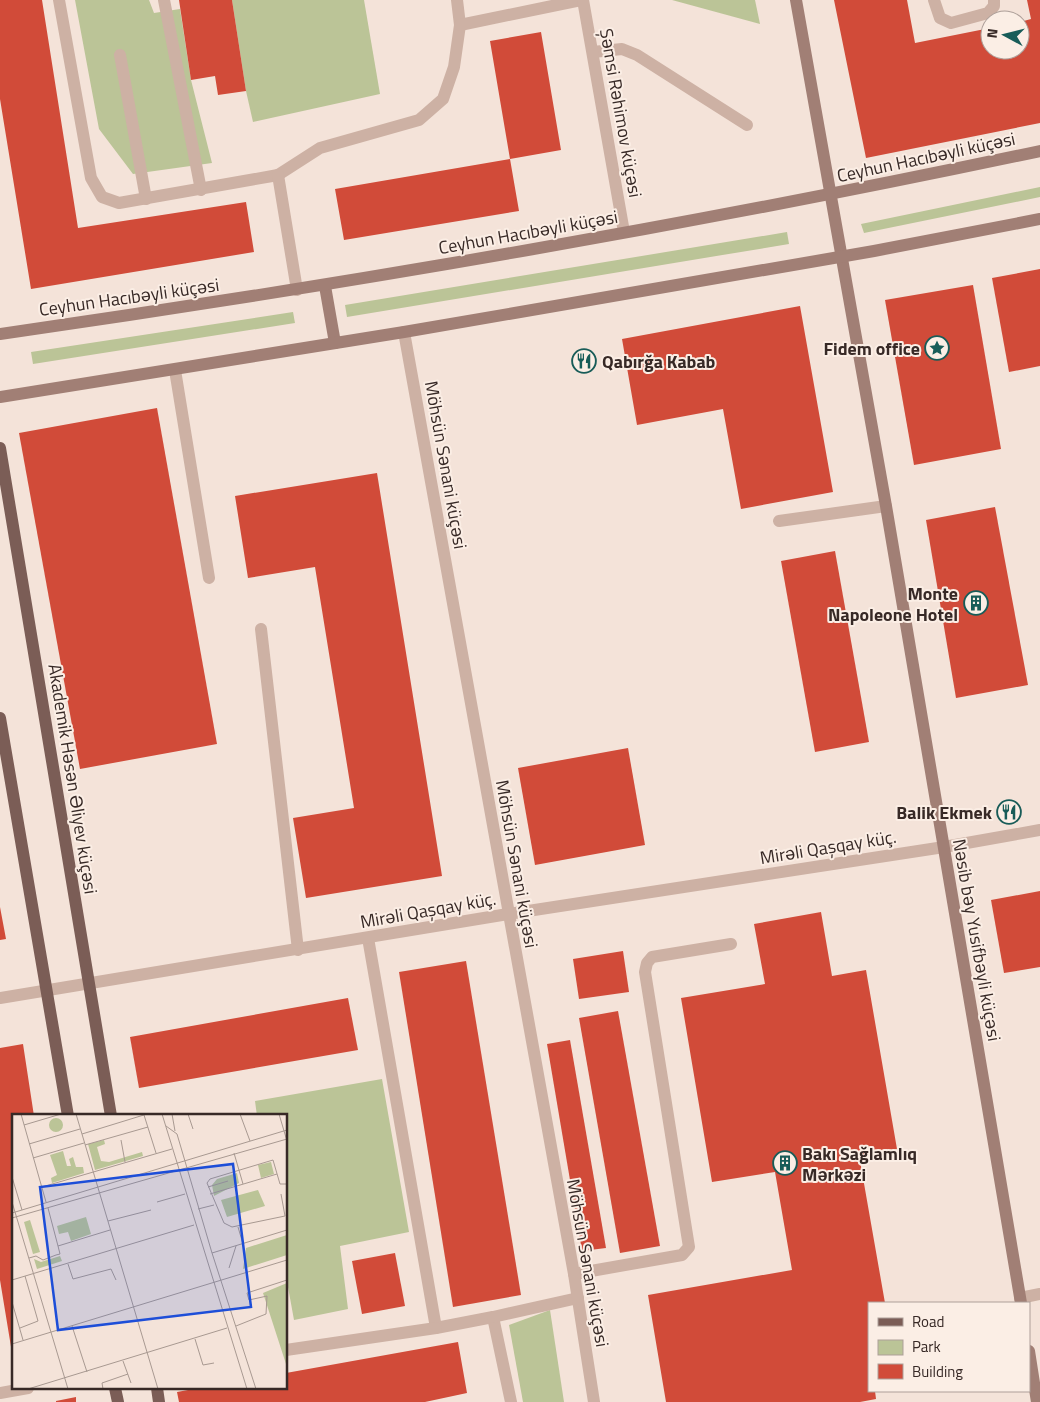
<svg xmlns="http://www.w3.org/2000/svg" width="1040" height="1402" font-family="'Titillium Web',sans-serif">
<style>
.green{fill:#bbc497}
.building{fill:#d14b39}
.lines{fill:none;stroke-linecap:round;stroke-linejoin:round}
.lane{stroke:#cdb1a4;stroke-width:12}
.street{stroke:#cdb1a4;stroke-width:12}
.secondary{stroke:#a17f75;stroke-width:12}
.primary{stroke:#7b5d56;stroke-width:12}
.labels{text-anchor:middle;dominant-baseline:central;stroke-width:4;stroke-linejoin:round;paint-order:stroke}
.street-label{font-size:18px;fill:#372926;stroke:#fbeee5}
.poi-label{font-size:18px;font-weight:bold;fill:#372926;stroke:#fbeee5;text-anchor:end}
.inset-road{fill:none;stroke:#a89991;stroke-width:1}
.view{fill:#1d4ed8;fill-opacity:0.15;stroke:#1d4ed8;stroke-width:2.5}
.inset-edge{fill:none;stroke:#372926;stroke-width:2.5}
</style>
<rect width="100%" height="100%" fill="#f4e3d9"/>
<g class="green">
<polygon points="75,0 149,0 154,13 180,9 191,80 212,163 133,174 99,129"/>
<polygon points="232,0 364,0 380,94 253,122 246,91"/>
<polygon points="672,0 755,0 760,24"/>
<polygon points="1040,187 1040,197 864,233 861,224"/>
<polygon points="787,232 789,244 347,317 345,305"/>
<polygon points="293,312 295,323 33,364 31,352"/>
<polygon points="382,1079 409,1232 340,1246 348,1309 294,1320 286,1276 286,1116 257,1116 255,1101"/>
<polygon points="550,1310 564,1402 523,1402 509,1325"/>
</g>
<g class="building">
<polygon points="0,0 42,0 78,228 246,202 254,252 31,289 0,99"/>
<polygon points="179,0 232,0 246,91 218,95 215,76 191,80"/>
<polygon points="834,0 907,0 915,43 990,28 990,50 1020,50 1020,22 1031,19 1027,0 1040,0 1040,123 866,158"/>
<polygon points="541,32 561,150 510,159 519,211 344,240 335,189 510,159 490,41"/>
<polygon points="1040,269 1040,366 1009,372 992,278"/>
<polygon points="973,285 1001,449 914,465 885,300"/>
<polygon points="800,306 833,492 741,509 723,409 637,425 622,339"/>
<polygon points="157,408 217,744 80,769 19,433"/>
<polygon points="377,473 442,876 306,898 293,818 354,808 315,567 248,578 235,496"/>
<polygon points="995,507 1028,685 956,698 926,520"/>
<polygon points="835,551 869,742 815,752 781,561"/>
<polygon points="628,748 645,845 535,865 518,768"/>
<polygon points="1040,891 1040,967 1004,973 991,900"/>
<polygon points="0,907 6,939 0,940"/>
<polygon points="821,912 832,976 866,970 897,1149 859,1155 885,1303 869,1303 869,1391 875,1391 876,1399 860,1402 666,1402 648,1295 792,1270 775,1172 712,1182 681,998 765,984 754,924"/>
<polygon points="623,951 629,992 579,999 573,959"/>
<polygon points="466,961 521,1295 453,1307 399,972"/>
<polygon points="348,998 358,1050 139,1088 130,1037"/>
<polygon points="618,1011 660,1246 620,1253 579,1018"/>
<polygon points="570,1040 606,1248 582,1251 547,1044"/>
<polygon points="23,1044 34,1116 14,1116 13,1359 0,1280 0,1048"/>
<polygon points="395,1253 405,1306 362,1314 352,1261"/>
<polygon points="458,1342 467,1393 425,1402 179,1402 177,1392 199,1388 286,1388 286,1373"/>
<polygon points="76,1397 76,1402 56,1402 56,1401"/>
</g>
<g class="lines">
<g class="lane">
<polyline points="59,0 91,178 102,197 119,203 278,175 320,148 419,120 443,99 454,67 460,25 457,0"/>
<polyline points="164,0 201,190"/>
<polyline points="934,0 940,18 951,23 988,13 994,6 994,0"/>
<polyline points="460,25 581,0"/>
<polyline points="593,52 622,49 637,55 747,125"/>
<polyline points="120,55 146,199"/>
<polyline points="278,175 297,290"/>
<polyline points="175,370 209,578"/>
<polyline points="779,521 886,506"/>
<polyline points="261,629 298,950"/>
<polyline points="368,938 436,1328 493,1317 511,1402"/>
<polyline points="574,1274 682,1255 689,1247 645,972 647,963 652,957 731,944"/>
<polyline points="1020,1298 1040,1294"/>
<polyline points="493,1317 578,1298"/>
<polyline points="286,1350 436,1328"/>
<polyline points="0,1393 28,1388"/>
</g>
<g class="street">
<polyline points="583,0 624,232"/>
<polyline points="404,332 574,1274 594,1402"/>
<polyline points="0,998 508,914 944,847 1040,830"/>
</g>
<g class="secondary">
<polyline points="796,0 886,506 1021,1303"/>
<polyline points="325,286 335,343"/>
<path d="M 0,334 C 349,284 696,224 1040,151"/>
<polyline points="0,397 404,332 874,251 1040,219"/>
<polyline points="1029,1351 1037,1402"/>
</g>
<g class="primary">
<polyline points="0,448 111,1116"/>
<polyline points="0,718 68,1116"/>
<polyline points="115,1388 118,1402"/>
<polyline points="157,1388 159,1402"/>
</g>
</g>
<defs>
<g id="sight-ring" transform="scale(1.25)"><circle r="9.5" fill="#fbeee5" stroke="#185c58" stroke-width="1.5"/><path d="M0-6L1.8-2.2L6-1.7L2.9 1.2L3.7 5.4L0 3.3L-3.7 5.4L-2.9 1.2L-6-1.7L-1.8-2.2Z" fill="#185c58"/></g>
<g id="restaurant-ring" transform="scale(1.25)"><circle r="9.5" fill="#fbeee5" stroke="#185c58" stroke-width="1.5"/><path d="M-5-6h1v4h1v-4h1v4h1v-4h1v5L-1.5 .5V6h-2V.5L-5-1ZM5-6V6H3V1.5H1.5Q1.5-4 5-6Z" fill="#185c58"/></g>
<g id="building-ring" transform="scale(1.25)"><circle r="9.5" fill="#fbeee5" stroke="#185c58" stroke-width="1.5"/><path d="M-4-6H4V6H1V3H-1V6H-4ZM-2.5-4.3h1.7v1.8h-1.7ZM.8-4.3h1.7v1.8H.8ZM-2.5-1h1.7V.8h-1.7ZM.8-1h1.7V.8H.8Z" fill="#185c58"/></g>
</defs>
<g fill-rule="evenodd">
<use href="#sight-ring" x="937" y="348"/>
<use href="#restaurant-ring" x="584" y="361"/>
<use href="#building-ring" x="976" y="603"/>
<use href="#restaurant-ring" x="1009" y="812"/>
<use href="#building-ring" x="785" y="1163"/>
</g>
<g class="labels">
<g class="street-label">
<text transform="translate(621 113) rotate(80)">Şəmsi Rəhimov küçəsi</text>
<text transform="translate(926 157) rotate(-12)">Ceyhun Hacıbəyli küçəsi</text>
<text transform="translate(528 232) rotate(-10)">Ceyhun Hacıbəyli küçəsi</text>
<text transform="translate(129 297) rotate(-8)">Ceyhun Hacıbəyli küçəsi</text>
<text transform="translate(446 465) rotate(80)">Möhsün Sənani küçəsi</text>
<text transform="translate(73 779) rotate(81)">Akademik Həsən Əliyev küçəsi</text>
<text transform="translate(828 847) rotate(-9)">Mirəli Qaşqay küç.</text>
<text transform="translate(517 864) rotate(80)">Möhsün Sənani küçəsi</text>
<text transform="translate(428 910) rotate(-10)">Mirəli Qaşqay küç.</text>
<text transform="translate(977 940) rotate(80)">Nəsib bəy Yusifbəyli küçəsi</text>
<text transform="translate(588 1263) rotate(80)">Möhsün Sənani küçəsi</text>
</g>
<g class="poi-label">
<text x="920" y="348">Fidem office</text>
<text x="602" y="361" text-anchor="start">Qabırğa Kabab</text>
<text x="958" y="593">Monte<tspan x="958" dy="21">Napoleone Hotel</tspan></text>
<text x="992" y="812">Balik Ekmek</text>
<text x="802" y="1153" text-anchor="start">Bakı Sağlamlıq<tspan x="802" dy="21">Mərkəzi</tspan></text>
</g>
</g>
<g transform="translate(12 1114)">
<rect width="275" height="275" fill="#f4e3d9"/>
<path d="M37 11a7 7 0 1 1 14 0a7 7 0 1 1-14 0ZM 92,26 L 93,30 L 85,33 L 89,47 L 97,48 L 130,38 L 131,42 L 83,56 L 76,30 ZM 51,37 L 55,52 L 59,52 L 57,45 L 61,43 L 64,53 L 71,53 L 72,59 L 40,69 L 39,64 L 45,61 L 38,41 ZM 259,48 L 262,60 L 249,64 L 246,51 ZM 225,59 L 227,69 L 202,82 L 200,71 L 205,65 ZM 246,76 L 253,92 L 215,103 L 209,86 ZM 74,103 L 79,120 L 59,127 L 56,118 L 47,120 L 45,112 ZM 18,106 L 28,138 L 21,140 L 12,108 ZM 275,121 L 275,141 L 231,155 L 234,134 ZM 48,142 L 50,147 L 25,155 L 22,145 L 29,148 ZM 275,169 L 275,249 L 274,250 L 251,179 Z" fill="#bbc497"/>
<path class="inset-road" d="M 9,0 L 34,88M 64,0 L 146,275M 150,0 L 235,275M 160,0 L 163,17M 176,0 L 181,15M 228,0 L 238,27M 267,0 L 275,27M 132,1 L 144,39M 12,11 L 49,0M 154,12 L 165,20 L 200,139 L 244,275M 70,20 L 135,0M 109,26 L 113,48M 17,30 L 68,15M 73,31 L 136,13M 222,39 L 231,70M 21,44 L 72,29M 0,63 L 10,96M 30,73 L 160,35M 196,73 L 216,67M 198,80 L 265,60M 269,80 L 273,102 L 220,113 L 212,109 L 195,69 L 198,65 L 261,46 L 268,70 L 275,70M 0,88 L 56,275M 145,88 L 173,80M 36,94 L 46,132M 186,95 L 202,91M 0,99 L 275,16M 0,104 L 275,25M 96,107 L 139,96M 226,113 L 231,130M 200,139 L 275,116M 17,144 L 24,142 L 31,146 L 44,141 L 48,140 L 46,132 L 98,116M 56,150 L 61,165 L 99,155 L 104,166M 217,154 L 224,132M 0,166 L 182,111M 0,188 L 11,226M 60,212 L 75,258M 224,212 L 254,200 L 255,182 L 237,186 L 235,179 L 275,166M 8,214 L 26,207 L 13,162M 183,225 L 191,251 L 202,249M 0,230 L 275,146M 111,247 L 119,269M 16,275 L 215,214M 91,275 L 90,269 L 116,260"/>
<path class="view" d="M 221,50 L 239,193 L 46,216 L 28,73 Z"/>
<rect width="275" height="275" class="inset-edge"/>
</g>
<rect x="868" y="1302" width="162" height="90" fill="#fbeee5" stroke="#ad9f99"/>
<rect x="878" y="1318" width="25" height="8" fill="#7b5d56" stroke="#ad9f99"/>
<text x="912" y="1327" font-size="15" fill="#372926">Road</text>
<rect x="878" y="1340" width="25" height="15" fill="#bbc497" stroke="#ad9f99"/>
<text x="912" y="1352" font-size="15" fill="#372926">Park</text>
<rect x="878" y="1364" width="25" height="15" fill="#d14b39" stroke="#ad9f99"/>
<text x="912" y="1377" font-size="15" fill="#372926">Building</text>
<g transform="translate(1005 35) rotate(277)"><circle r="24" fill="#fbeee5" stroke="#ad9f99"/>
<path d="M0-4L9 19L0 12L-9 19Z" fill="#185c58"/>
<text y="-8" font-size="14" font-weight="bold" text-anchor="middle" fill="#372926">N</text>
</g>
</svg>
